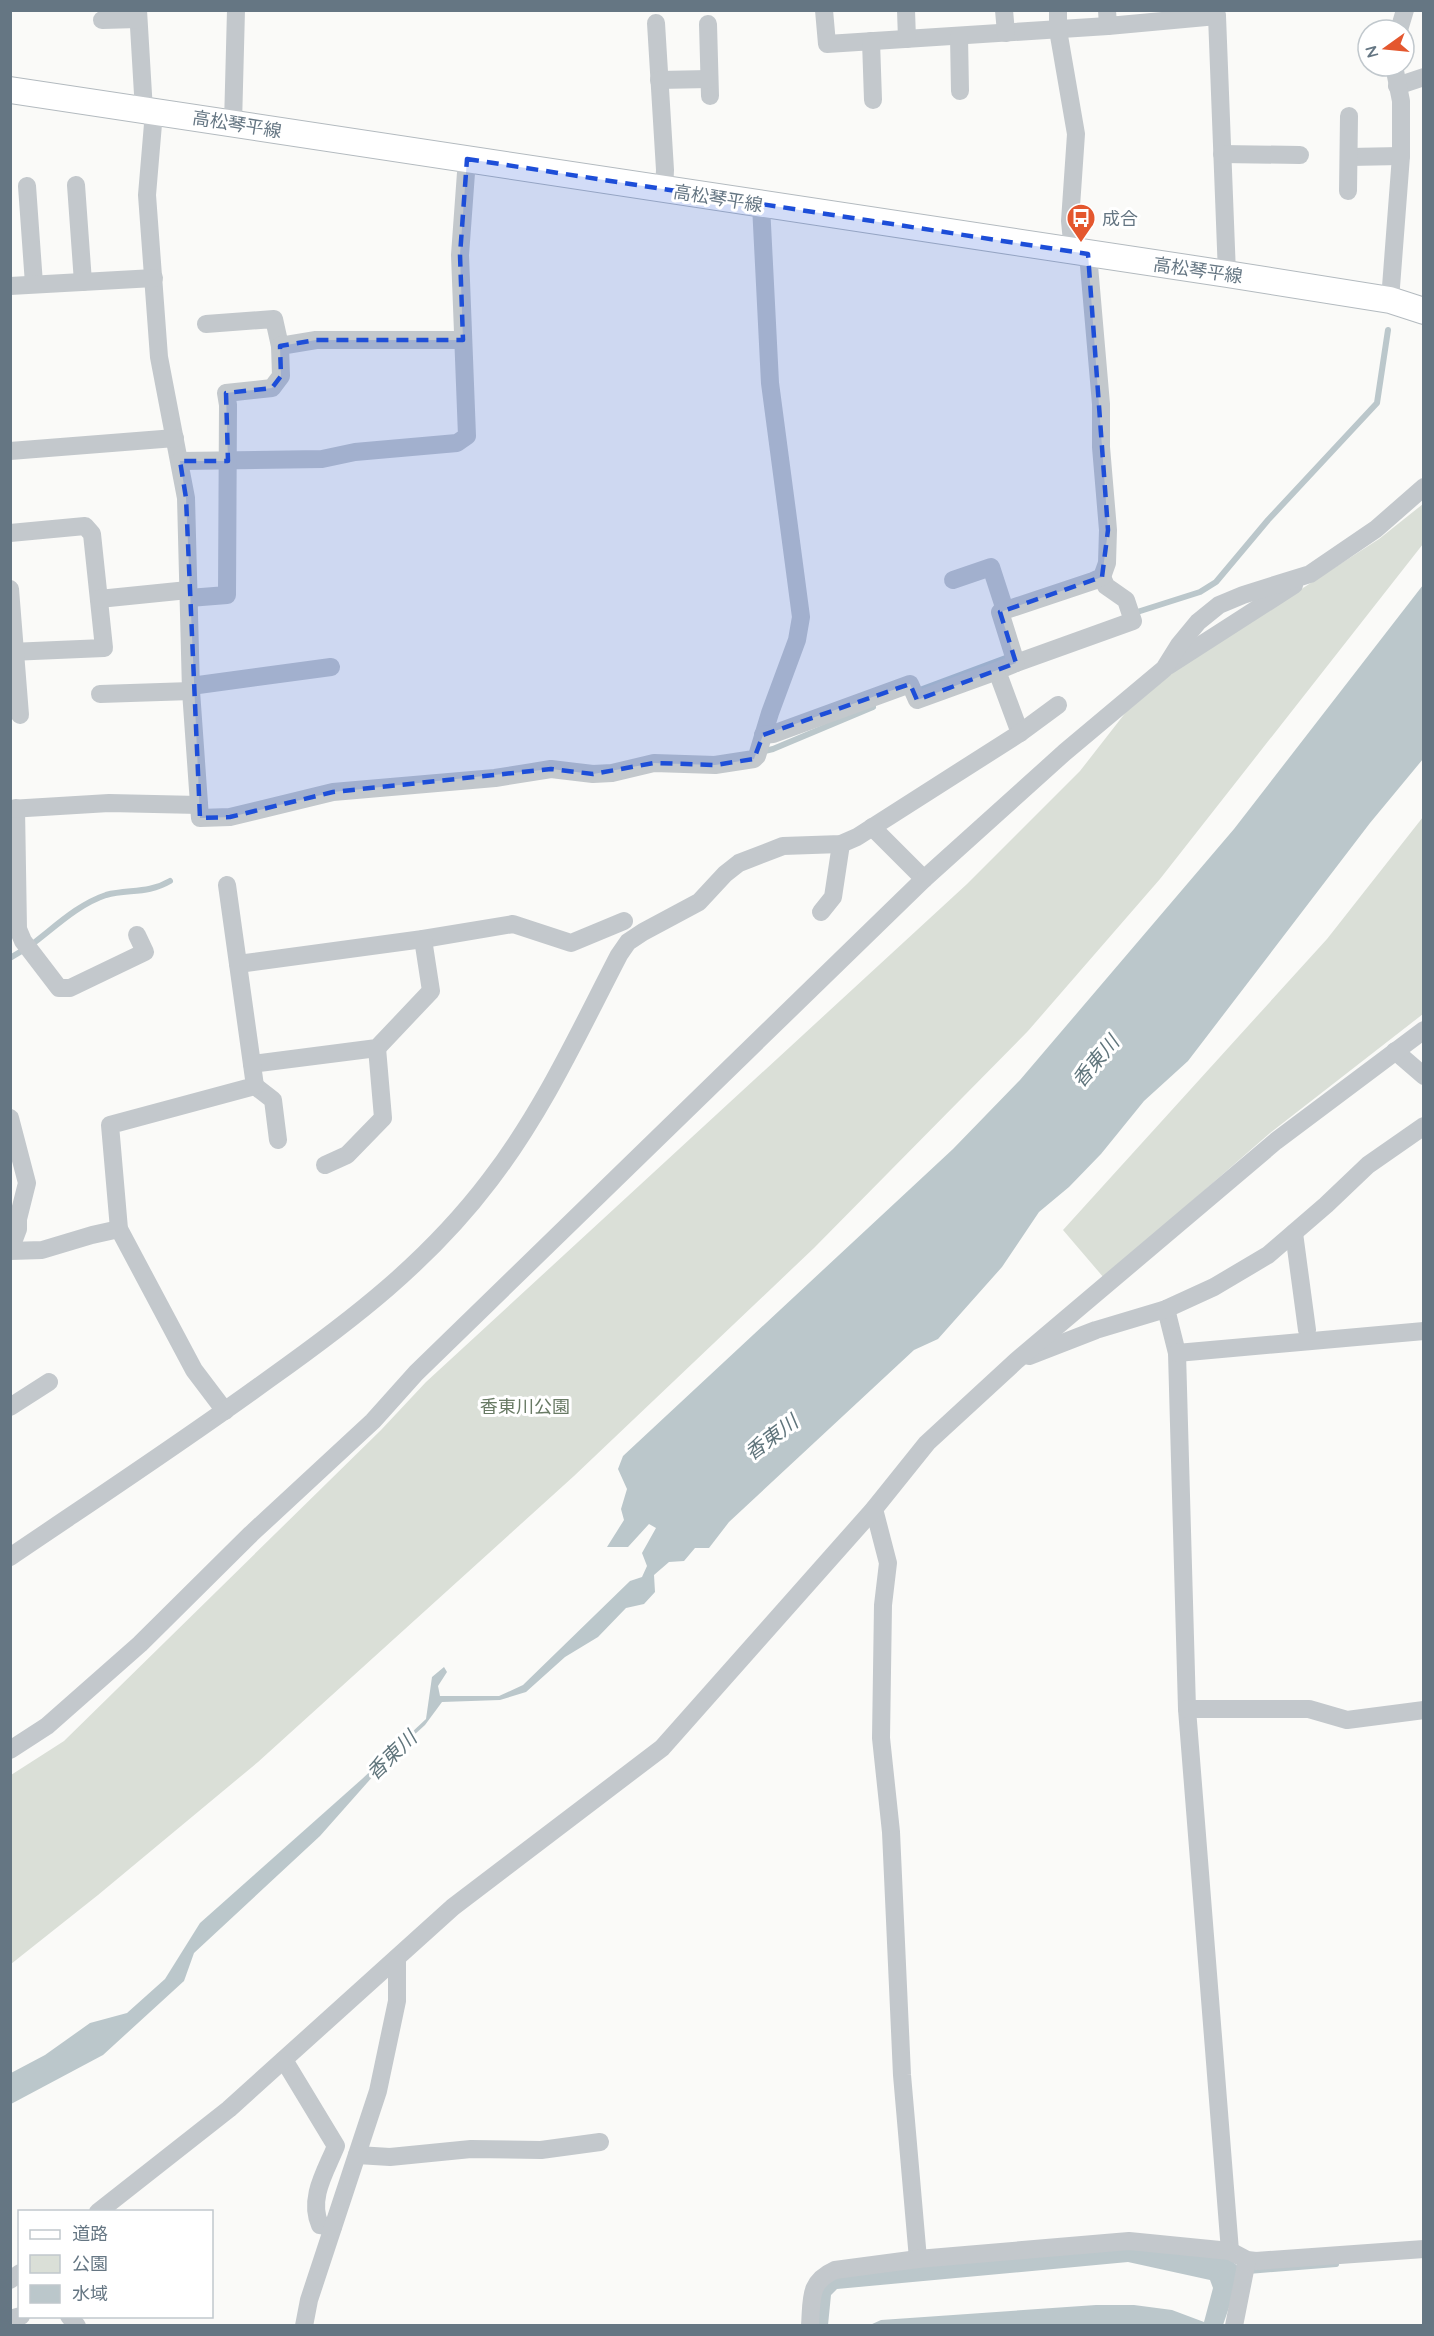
<svg xmlns="http://www.w3.org/2000/svg" width="1434" height="2336" font-family="Quicksand,'Noto Sans JP',sans-serif">
<style>
.green{fill:#dadfd7}
.water{fill:#bbc7cb}
.lines{fill:none;stroke-linecap:round;stroke-linejoin:round}
.stream{stroke:#bbc7cb;stroke-width:6}
.secondary-casing{stroke:#b3babf;stroke-width:28}
.minor{stroke:#c3c8cc;stroke-width:18}
.secondary{stroke:#fff;stroke-width:26}
.marked{fill:#1d4ed8;fill-opacity:0.2;stroke:#1d4ed8;stroke-width:4.5;stroke-dasharray:12 8;stroke-linejoin:round}
.labels{text-anchor:middle;dominant-baseline:central;stroke-width:6;stroke-linejoin:round;paint-order:stroke}
.street-label{font-size:18px;fill:#657683;stroke:#fff}
.poi-label{font-size:18px;fill:#657683;stroke:#fff;text-anchor:start}
.park-label{font-size:18px;fill:#687a64;stroke:#fff}
.water-label{font-size:20px;font-style:italic;fill:#60757c;stroke:#fff}
</style>
<rect width="100%" height="100%" fill="#fafaf8"/>
<g class="green">
<polygon points="1423,504 1423,544 1160,879 1028,1031 814,1248 574,1476 258,1762 98,1895 11,1964 11,1775 64,1741 381,1430 426,1382 967,884 1080,771 1126,712 1177,669 1379,539"/>
<polygon points="1423,817 1423,1014 1270,1133 1104,1278 1063,1230 1327,939"/>
</g>
<g class="water">
<polygon points="1423,585 1423,759 1370,823 1188,1061 1144,1101 1101,1154 1069,1187 1039,1212 1002,1267 938,1339 914,1350 729,1522 709,1548 695,1548 684,1561 669,1562 654,1575 655,1592 644,1604 626,1608 598,1637 565,1657 526,1692 500,1700 442,1702 425,1725 390,1757 320,1836 194,1953 184,1981 103,2055 11,2104 11,2073 45,2055 90,2023 127,2013 165,1979 200,1923 362,1779 426,1719 432,1677 444,1667 447,1672 438,1686 440,1696 499,1696 523,1685 630,1581 642,1577 647,1566 642,1553 656,1528 649,1524 628,1547 607,1547 624,1520 621,1509 627,1489 618,1469 623,1456 953,1149 1020,1080 1234,829"/>
<polygon points="1131,2245 1223,2254 1239,2267 1235,2290 1223,2325 870,2325 881,2320 1096,2305 1134,2305 1172,2310 1204,2322 1213,2288 1210,2280 1128,2262 837,2289 831,2295 828,2325 816,2326 818,2292 836,2276"/>
</g>
<g class="lines">
<g class="stream">
<polyline points="1134,613 1200,592 1216,582 1268,520 1377,403 1388,330"/>
<polyline points="917,691 1011,656"/>
<polyline points="761,752 773,749 873,707"/>
<path d="M 35,942 C 57,925 79,904 106,895 C 129,889 148,894 170,881"/>
<polyline points="10,958 20,952"/>
<polyline points="1248,2271 1336,2264"/>
</g>
<g class="secondary-casing">
<polyline id="secondary" points="10,90 1227,274 1390,300 1424,311"/>
</g>
<g class="minor">
<polyline points="138,10 144,111"/>
<polyline points="824,10 827,44 1108,26"/>
<polyline points="906,10 907,39"/>
<polyline points="1004,10 1006,33"/>
<polyline points="1058,10 1058,30 1076,134 1070,221 1073,252"/>
<polyline points="1107,10 1108,26 1217,16"/>
<polyline points="1213,10 1217,16 1227,274"/>
<polyline points="102,20 138,19"/>
<polyline points="656,23 665,170 664,190"/>
<polyline points="708,24 710,96"/>
<polyline points="1399,30 1405,10"/>
<polyline points="959,36 960,91"/>
<polyline points="871,41 873,100"/>
<polyline points="659,80 709,79"/>
<polyline points="1397,86 1424,77"/>
<polyline points="154,112 147,195 159,357 186,498 191,691 200,818 230,817 333,792 495,778 551,769 593,774 612,773 654,763 715,765 754,759 757,756 770,713 797,640 801,617 770,383 761,205"/>
<polyline points="233,124 236,10"/>
<polyline points="1222,154 1300,155"/>
<polyline points="1349,157 1401,156"/>
<polyline points="76,185 83,282"/>
<polyline points="27,186 34,284"/>
<polyline points="1348,191 1349,116"/>
<polyline points="10,286 154,278"/>
<polyline points="1390,300 1401,156 1401,101 1394,66"/>
<polyline points="206,324 274,319 280,346"/>
<polyline points="10,451 175,438"/>
<polyline points="180,461 322,459 355,452 457,443 467,436 460,255 467,159"/>
<polyline points="10,533 85,526 92,534 104,648 10,652"/>
<polyline points="953,580 991,567 1005,610"/>
<polyline points="10,589 20,715"/>
<polyline points="189,598 227,595 228,405 226,393 272,388 281,376 280,346 316,340 463,340"/>
<polyline points="99,599 188,590"/>
<polyline points="1016,663 1133,621 1126,600 1106,586 1102,577"/>
<polyline points="1168,666 1294,585"/>
<polyline points="191,686 331,667"/>
<polyline points="100,694 191,691"/>
<polyline points="1020,733 997,671 1016,663 1000,612 1093,581 1102,577 1107,563 1108,530 1101,447 1101,404 1088,254"/>
<polyline points="763,735 773,734 910,684 917,700 997,671"/>
<polyline points="16,808 18,929 23,941 59,988 70,988 145,952 137,935"/>
<polyline points="10,809 109,803 199,805"/>
<polyline points="872,827 924,879 1065,752 1164,669 1179,645 1198,622 1219,605 1243,595 1310,574 1376,529 1424,487"/>
<polyline points="821,912 833,897 841,844"/>
<polyline points="423,939 513,924 571,943 624,921"/>
<polyline points="238,964 423,939 431,991 377,1048 252,1064"/>
<polyline points="1395,1051 1424,1076"/>
<polyline points="255,1086 273,1100 278,1140"/>
<polyline points="10,1118 27,1183 18,1219 18,1229 10,1250"/>
<polyline points="325,1165 347,1155 383,1118 377,1048"/>
<polyline points="1294,1233 1307,1330"/>
<polyline points="10,1251 42,1250 92,1235 119,1229"/>
<polyline points="1166,1309 1177,1353 1187,1709 1230,2251"/>
<polyline points="1177,1353 1424,1331"/>
<polyline points="1029,1356 1096,1330 1166,1309 1214,1287 1268,1255 1326,1205 1368,1165 1424,1126"/>
<polyline points="10,1407 49,1382"/>
<polyline points="225,1411 194,1370 119,1229 110,1125 255,1086 227,885"/>
<polyline points="874,1509 888,1563 883,1605 881,1738 891,1832 902,2075 918,2259"/>
<path d="M 10,1557 C 97,1498 184,1441 269,1379 C 352,1320 428,1262 490,1180 C 543,1111 579,1032 619,955 L 628,942 L 643,932 L 699,902 L 725,874 L 739,863 L 783,846 L 841,844 L 857,837 L 1020,733 L 1058,705"/>
<polyline points="1187,1709 1309,1709 1347,1720 1424,1710"/>
<polyline points="10,1750 47,1726 140,1644 251,1534 373,1421 416,1373 924,879"/>
<path d="M 284,2060 L 336,2146 C 326,2171 308,2198 320,2225 L 333,2227"/>
<polyline points="357,2155 390,2157 471,2149 541,2150 600,2142"/>
<polyline points="98,2212 229,2109 453,1907 662,1748 874,1509 927,1443 1016,1361 1276,1141 1424,1030"/>
<polyline points="10,2280 20,2273"/>
<polyline points="69,2316 77,2326"/>
<polyline points="10,2319 21,2316"/>
<polyline points="304,2326 309,2300 378,2091 397,2001 397,1958"/>
<path d="M 810,2326 C 812,2299 808,2282 835,2270 L 918,2259 L 1129,2241 L 1230,2251 L 1247,2260 L 1256,2261 L 1424,2249"/>
<polyline points="1234,2326 1247,2260"/>
</g>
<use href="#secondary" class="secondary"/>
</g>
<path class="marked" d="M 467,159 L 1088,254 L 1108,530 L 1102,577 L 1000,612 L 1016,663 L 917,700 L 910,684 L 763,735 L 754,759 L 715,765 L 654,763 L 593,774 L 551,769 L 333,792 L 230,817 L 200,818 L 186,498 L 180,461 L 228,461 L 226,393 L 272,388 L 281,376 L 280,346 L 316,340 L 463,340 L 460,255 Z"/>
<defs>
<g id="bus-pin" transform="scale(1.5)"><path d="M0 17L-7.5 6A9.5 9.5 0 1 1 7.5 6Z" fill="#e4572e" stroke="#fff"/><path d="M-5-6H5V4H4V6H2V4H-2V6H-4V4H-5ZM-3.5-4V0h7V-4ZM-3.5 1.2v1.5H-2V1.2ZM2 1.2v1.5H3.5V1.2Z" fill="#fff"/></g>
</defs>
<g fill-rule="evenodd">
<use href="#bus-pin" x="1081" y="218"/>
</g>
<g class="labels">
<g class="street-label">
<text transform="translate(237 124) rotate(9)">高松琴平線</text>
<text transform="translate(718 198) rotate(9)">高松琴平線</text>
<text transform="translate(1198 270) rotate(8)">高松琴平線</text>
</g>
<g class="poi-label">
<text x="1102" y="218">成合</text>
</g>
<g class="park-label">
<text x="525" y="1406">香東川公園</text>
</g>
<g class="water-label">
<text transform="translate(1095 1061) rotate(-50)">香東川</text>
<text transform="translate(771 1437) rotate(-37)">香東川</text>
<text transform="translate(391 1755) rotate(-44)">香東川</text>
</g>
</g>
<rect width="1434" height="2336" fill="none" stroke="#657683" stroke-width="24"/>
<rect x="18" y="2210" width="195" height="108" fill="#ffffff" stroke="#c1c8cd" stroke-width="1.5"/>
<rect x="30" y="2230" width="30" height="9" fill="#ffffff" stroke="#c1c8cd" stroke-width="1.5"/>
<text x="72" y="2240" font-size="18" fill="#657683">道路</text>
<rect x="30" y="2255" width="30" height="18" fill="#dadfd7" stroke="#c1c8cd" stroke-width="1.5"/>
<text x="72" y="2270" font-size="18" fill="#657683">公園</text>
<rect x="30" y="2285" width="30" height="18" fill="#bbc7cb" stroke="#c1c8cd" stroke-width="1.5"/>
<text x="72" y="2300" font-size="18" fill="#657683">水域</text>
<g transform="translate(1386 48) rotate(255)"><circle r="28" fill="#ffffff" stroke="#c1c8cd" stroke-width="1.5"/>
<path d="M0-4.5L10 22L0 15L-10 22Z" fill="#e4572e"/>
<text y="-9" font-size="16" font-weight="bold" text-anchor="middle" fill="#657683">N</text>
</g>
</svg>
